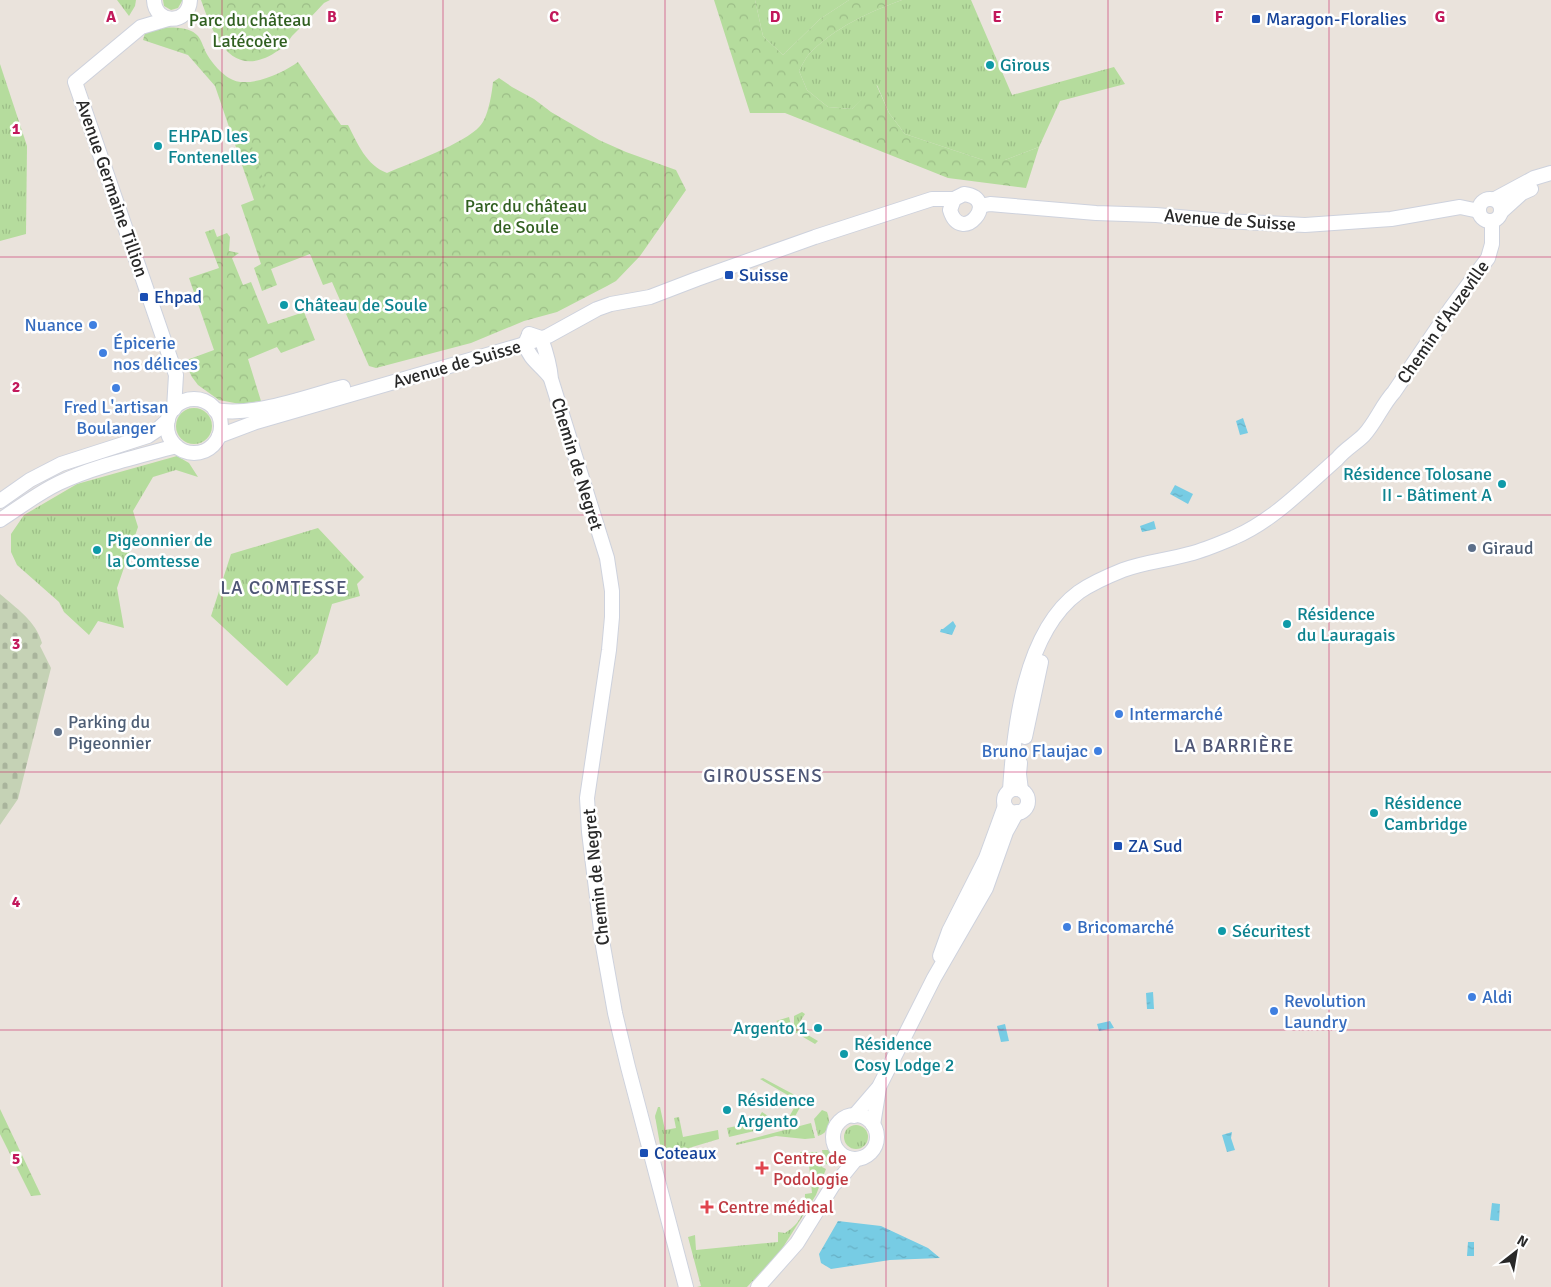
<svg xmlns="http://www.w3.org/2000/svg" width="1551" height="1287" font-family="Signika,sans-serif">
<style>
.grass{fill:url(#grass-tufts)}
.forest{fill:url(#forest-crowns)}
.cemetery{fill:url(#cemetery-stones)}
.garden{fill:url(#garden-furrows)}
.water{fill:url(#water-ripples)}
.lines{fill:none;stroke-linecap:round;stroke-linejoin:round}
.minor-casing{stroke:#ced2dd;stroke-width:16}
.minor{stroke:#fff;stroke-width:14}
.grid{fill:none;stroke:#c2185b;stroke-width:1;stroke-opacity:0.55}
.transit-dot{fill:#1a4fb4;stroke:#fff;stroke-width:2}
.culture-dot{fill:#0f9aa8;stroke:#fff;stroke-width:2}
.shop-dot{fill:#3f7fe0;stroke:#fff;stroke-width:2}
.service-dot{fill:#5c6f8a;stroke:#fff;stroke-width:2}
.health-dot{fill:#e0444e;stroke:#fff;stroke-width:2}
.labels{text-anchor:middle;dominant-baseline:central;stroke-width:5;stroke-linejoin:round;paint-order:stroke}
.transit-label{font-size:18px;fill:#164399;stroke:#fff;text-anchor:start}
.park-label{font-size:18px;fill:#305f20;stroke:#fff}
.culture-label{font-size:18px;fill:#0d838f;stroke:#fff;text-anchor:start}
.street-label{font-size:18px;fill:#292929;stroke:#fff}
.shop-label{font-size:18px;fill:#366cbe;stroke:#fff;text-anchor:start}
.service-label{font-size:18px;fill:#4e5e75;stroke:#fff;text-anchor:start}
.health-label{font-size:18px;fill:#be3a42;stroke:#fff;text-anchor:start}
.neighbourhood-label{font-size:19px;letter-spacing:1px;fill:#4e5676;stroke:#fff}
.grid-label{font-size:16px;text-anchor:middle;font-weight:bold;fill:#c2185b;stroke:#fff;stroke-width:5;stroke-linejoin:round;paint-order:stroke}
</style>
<defs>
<pattern id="grass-tufts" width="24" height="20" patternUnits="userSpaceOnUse" patternTransform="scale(1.25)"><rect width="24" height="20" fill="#b5dc9d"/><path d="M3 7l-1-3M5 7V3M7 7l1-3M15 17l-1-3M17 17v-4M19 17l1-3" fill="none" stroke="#9cbd87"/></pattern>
<pattern id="forest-crowns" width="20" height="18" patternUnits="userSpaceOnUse" patternTransform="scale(1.25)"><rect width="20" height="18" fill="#b5dc9d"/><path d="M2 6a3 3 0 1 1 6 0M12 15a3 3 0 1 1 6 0" fill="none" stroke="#9cbd87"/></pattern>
<pattern id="cemetery-stones" width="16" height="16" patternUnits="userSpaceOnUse" patternTransform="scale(1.25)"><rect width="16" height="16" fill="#c5d2b5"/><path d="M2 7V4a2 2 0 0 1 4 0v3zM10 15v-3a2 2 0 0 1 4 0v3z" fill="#a9b49c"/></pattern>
<pattern id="garden-furrows" width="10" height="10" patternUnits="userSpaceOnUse" patternTransform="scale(1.25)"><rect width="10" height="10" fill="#b5dc9d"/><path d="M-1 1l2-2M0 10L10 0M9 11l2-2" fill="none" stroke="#9cbd87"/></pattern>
<pattern id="water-ripples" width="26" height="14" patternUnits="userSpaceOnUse" patternTransform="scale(1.25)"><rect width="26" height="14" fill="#77cce4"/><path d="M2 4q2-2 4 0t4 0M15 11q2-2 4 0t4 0" fill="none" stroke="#67afc4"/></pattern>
</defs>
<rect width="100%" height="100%" fill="#eae3dc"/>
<g class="grass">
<polygon points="117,0 136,0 135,6 129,16"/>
<polygon points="163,0 182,0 182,1 178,8 171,10 164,6"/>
<polygon points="755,0 849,0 820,19 783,55 763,36"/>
<path d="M 902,0 L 971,0 L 1012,95 L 1114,67 L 1125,84 L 1060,101 L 1039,147 L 1005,160 L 983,160 L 905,134 L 889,113 L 877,85 L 852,109 L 828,107 L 807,90 L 799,71 C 802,65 805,59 809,54 C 834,28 869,12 902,0 Z"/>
<polygon points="0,64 27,146 26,234 0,241"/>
<circle cx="194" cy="426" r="18"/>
<polygon points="177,456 189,463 198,477 176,470 153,477 133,511 138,527 117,588 124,628 98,621 89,635 64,612 59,602 17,565 11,552 11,534 24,515 77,484"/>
<polygon points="318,528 364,577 357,584 360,596 332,604 318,653 287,686 211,616 231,554"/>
<polygon points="802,1012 805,1014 796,1028 818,1041 815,1044 776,1021 789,1017 791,1025 794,1027 794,1016"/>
<polygon points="763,1078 804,1100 792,1122 729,1137 727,1128 756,1122 762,1112 774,1120 789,1117 798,1101 760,1079"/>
<polygon points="658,1107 660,1107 665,1130 676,1128 674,1118 679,1117 683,1137 718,1130 719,1139 662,1156 655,1116"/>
<path d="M 822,1110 L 827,1112 C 831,1122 829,1133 818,1136 L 814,1119 Z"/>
<polygon points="811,1123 815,1138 805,1139 776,1136 736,1145 736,1143"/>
<circle cx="856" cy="1137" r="12"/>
<polygon points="822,1150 829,1150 832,1154 832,1165 825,1164"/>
<path d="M 800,1152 L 817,1152 L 822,1167 L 826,1169 L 816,1195 L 780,1252 L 747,1287 L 697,1287 L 701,1286 L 688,1237 L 695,1235 L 696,1250 L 778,1242 L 778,1232 L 785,1233 C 801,1223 805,1212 805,1194 L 812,1193 L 808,1155 L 800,1156 Z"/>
</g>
<g class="forest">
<path d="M 201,0 L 330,0 L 324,3 C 314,14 303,25 292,36 C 288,41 284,47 279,50 C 232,83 214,37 201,0 Z"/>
<path d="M 714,0 L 755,0 L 763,36 L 783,55 L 820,19 L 849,0 L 902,0 C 869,12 834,28 809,54 C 805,59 802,65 799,71 L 807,90 L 828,107 L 852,109 L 876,84 L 889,113 L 905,134 L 983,160 L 1005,160 L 1039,147 L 1026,188 L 948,178 L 785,113 L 750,113 Z"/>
<path d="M 159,27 C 171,28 188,26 197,35 C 202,40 204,50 208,56 C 212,63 222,74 229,78 C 247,90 283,73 298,62 L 341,125 L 348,125 C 358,144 366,165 387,173 C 410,163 464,144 480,126 C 488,118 492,93 493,82 L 499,78 L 512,87 L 534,99 L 551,112 L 599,140 L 626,152 L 676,170 L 686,190 L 640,256 L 616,281 L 607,286 L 557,312 L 524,321 L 471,343 L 376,368 L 369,366 L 332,282 L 323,285 L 310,254 L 271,269 L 277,285 L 262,291 L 254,268 L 261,264 L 241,205 L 254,200 L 215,86 L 188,55 L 143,40 L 145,33 L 152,29 Z"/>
<polygon points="214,229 217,237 227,233 230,237 229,251 239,253 232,258 243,285 251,282 268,324 304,312 315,340 281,353 277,347 248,359 261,401 240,404 219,400 198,385 192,377 184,361 214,350 189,278 219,268 205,232"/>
<polygon points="0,1109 41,1195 31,1196 0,1134"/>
</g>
<path class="cemetery" d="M 0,594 C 16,608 36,621 42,643 L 40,646 L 51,668 L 18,799 L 0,825 Z"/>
<polygon class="garden" points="250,141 267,190 264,191 247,142"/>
<g class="water">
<polygon points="1243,418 1248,433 1240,435 1236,421"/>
<polygon points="1175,485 1193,494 1188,504 1170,494"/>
<polygon points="1154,521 1156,529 1142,532 1140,526"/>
<polygon points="953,621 956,626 952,635 940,632 941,629 943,629"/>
<polygon points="1153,992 1154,1009 1147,1009 1146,993"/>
<polygon points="1110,1021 1114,1028 1099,1031 1097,1024"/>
<polygon points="1005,1024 1009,1041 1001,1042 997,1026"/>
<polygon points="1232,1132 1231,1138 1235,1150 1227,1152 1222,1135"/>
<polygon points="1492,1203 1500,1204 1499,1221 1490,1220"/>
<polygon points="838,1221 881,1226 928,1248 940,1258 890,1260 831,1269 821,1263 819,1254"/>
<polygon points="1468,1242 1474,1242 1474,1256 1467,1256"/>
</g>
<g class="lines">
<g class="minor-casing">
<g id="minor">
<path d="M 154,0 C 155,25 189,25 190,0"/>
<polyline points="168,19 141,27 75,82 176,375 174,409"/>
<circle cx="1490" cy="210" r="11"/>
<polyline points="1495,199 1534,178 1551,173"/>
<polyline points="980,206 990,204 1096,213 1156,215 1224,221 1305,225 1391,219 1460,207 1479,211"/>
<polyline points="1502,211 1522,193 1531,189"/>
<path d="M 529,334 L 541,338 C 546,352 550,365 551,379 L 607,558 L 612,591 L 612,617 L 609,650 L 587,798 L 589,832 L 603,946 L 615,1013 L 628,1067 L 686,1287"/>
<path d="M 528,337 L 525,344 C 529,359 542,366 550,377"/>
<circle cx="194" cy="426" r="27"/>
<path d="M 215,410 C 254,417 305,397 343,387"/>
<path d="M 219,436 L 256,422 L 525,344 L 548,336 L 597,309 L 611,304 L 650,297 L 697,279 L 815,237 L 932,199 L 954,199 L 964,194 C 1002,199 961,247 950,210 L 954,199"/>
<polyline points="0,501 30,480 61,464 148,436 157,430 168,420"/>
<path d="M 0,520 C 19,508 38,493 59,483 C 95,466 137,457 176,446"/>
<polyline points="1025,737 1041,662"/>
<polyline points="1020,763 1019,774 1021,790"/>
<circle cx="1016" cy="801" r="12"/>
<path d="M 1010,790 C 1014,728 1024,632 1079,592 C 1092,583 1108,576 1123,570 C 1144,562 1168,560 1189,554 C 1205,550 1221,543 1235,537 C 1274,520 1306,486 1337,459 C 1345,449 1355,444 1364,435 C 1376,422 1382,405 1394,392 L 1451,308 L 1488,258 L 1492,244 L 1492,222"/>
<polyline points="940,956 949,931 986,858 1005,806"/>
<circle cx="855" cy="1137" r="22"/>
<polyline points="854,1116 879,1087 934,978 986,888 1006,832 1017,812"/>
<polyline points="873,1125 879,1088"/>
<polyline points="758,1287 797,1243 833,1185 843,1175 856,1159"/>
</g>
</g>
<use href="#minor" class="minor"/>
</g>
<path class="grid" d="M 222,0 L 222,1287M 443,0 L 443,1287M 665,0 L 665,1287M 886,0 L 886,1287M 1108,0 L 1108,1287M 1329,0 L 1329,1287M 0,257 L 1551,257M 0,515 L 1551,515M 0,772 L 1551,772M 0,1030 L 1551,1030"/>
<g class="transit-dot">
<rect x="1251" y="14" width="10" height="10" rx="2.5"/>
<rect x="724" y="270" width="10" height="10" rx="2.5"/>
<rect x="139" y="292" width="10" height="10" rx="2.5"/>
<rect x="1113" y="841" width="10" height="10" rx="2.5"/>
<rect x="639" y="1148" width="10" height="10" rx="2.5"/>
</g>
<g class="culture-dot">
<circle cx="990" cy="65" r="5"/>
<circle cx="158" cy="146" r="5"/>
<circle cx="284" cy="305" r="5"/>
<circle cx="1502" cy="484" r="5"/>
<circle cx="97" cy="550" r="5"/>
<circle cx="1287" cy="624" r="5"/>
<circle cx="1374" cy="813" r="5"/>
<circle cx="1222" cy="931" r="5"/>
<circle cx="818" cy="1028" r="5"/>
<circle cx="844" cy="1054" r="5"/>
<circle cx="727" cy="1110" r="5"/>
</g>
<g class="shop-dot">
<circle cx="93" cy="325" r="5"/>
<circle cx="103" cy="353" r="5"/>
<circle cx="116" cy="388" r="5"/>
<circle cx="1119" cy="714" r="5"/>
<circle cx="1098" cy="751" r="5"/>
<circle cx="1067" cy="927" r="5"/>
<circle cx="1472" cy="997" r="5"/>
<circle cx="1274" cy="1011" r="5"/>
</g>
<g class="service-dot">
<circle cx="1472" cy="548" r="5"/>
<circle cx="58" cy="732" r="5"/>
</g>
<g class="health-dot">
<path d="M759.5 1160.5h5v5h5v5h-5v5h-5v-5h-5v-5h5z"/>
<path d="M704.5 1199.5h5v5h5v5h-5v5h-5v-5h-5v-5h5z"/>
</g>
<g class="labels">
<g class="transit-label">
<text x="1266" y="19">Maragon-Floralies</text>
<text x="739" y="275">Suisse</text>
<text x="154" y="297">Ehpad</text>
<text x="1128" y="846">ZA Sud</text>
<text x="654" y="1153">Coteaux</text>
</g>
<g class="park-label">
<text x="250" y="20">Parc du château<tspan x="250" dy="21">Latécoère</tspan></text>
<text x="526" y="206">Parc du château<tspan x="526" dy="21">de Soule</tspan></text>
</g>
<g class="culture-label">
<text x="1000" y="65">Girous</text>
<text x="168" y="136">EHPAD les<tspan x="168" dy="21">Fontenelles</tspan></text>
<text x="294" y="305">Château de Soule</text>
<text x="1492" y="474" text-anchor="end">Résidence Tolosane<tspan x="1492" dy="21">II - Bâtiment A</tspan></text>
<text x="107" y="540">Pigeonnier de<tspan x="107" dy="21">la Comtesse</tspan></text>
<text x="1297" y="614">Résidence<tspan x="1297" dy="21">du Lauragais</tspan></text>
<text x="1384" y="803">Résidence<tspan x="1384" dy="21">Cambridge</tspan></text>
<text x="1232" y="931">Sécuritest</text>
<text x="808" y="1028" text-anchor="end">Argento 1</text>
<text x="854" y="1044">Résidence<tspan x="854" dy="21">Cosy Lodge 2</tspan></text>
<text x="737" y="1100">Résidence<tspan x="737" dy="21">Argento</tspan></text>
</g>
<g class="street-label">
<text transform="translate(112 188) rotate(71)">Avenue Germaine Tillion</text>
<text transform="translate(1230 220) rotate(4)">Avenue de Suisse</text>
<text transform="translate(1443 322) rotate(-55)">Chemin d'Auzeville</text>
<text transform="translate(457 364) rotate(-16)">Avenue de Suisse</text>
<text transform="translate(577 464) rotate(73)">Chemin de Negret</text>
<text transform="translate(596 877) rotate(-96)">Chemin de Negret</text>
</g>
<g class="shop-label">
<text x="83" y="325" text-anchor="end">Nuance</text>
<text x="113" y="343">Épicerie<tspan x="113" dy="21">nos délices</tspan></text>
<text x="116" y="407" text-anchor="middle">Fred L'artisan<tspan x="116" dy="21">Boulanger</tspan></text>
<text x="1129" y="714">Intermarché</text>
<text x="1088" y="751" text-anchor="end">Bruno Flaujac</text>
<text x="1077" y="927">Bricomarché</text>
<text x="1482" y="997">Aldi</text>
<text x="1284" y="1001">Revolution<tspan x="1284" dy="21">Laundry</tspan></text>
</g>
<g class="service-label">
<text x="1482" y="548">Giraud</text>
<text x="68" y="722">Parking du<tspan x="68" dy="21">Pigeonnier</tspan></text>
</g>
<g class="health-label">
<text x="773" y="1158">Centre de<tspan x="773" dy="21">Podologie</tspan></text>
<text x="718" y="1207">Centre médical</text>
</g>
<g class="neighbourhood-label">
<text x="284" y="588">LA COMTESSE</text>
<text x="1234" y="746">LA BARRIÈRE</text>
<text x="763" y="776">GIROUSSENS</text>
</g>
</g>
<g class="grid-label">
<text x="111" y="22">A</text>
<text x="332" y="22">B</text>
<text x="554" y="22">C</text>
<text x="775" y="22">D</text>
<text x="997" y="22">E</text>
<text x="1219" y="22">F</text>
<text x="1440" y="22">G</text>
<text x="16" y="134">1</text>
<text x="16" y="392">2</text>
<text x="16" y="649">3</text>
<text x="16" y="907">4</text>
<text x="16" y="1164">5</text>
</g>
<g transform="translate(1516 1252) rotate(31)" stroke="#ffffff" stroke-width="4" paint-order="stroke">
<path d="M0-4L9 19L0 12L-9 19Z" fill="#292929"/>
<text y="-8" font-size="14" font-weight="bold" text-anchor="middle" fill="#292929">N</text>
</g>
</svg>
